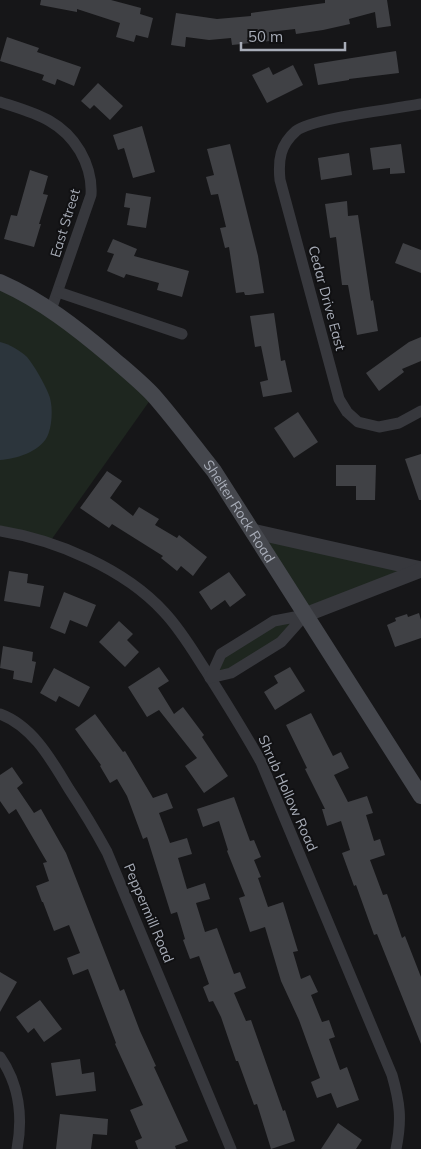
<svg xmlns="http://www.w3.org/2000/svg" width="421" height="1149" font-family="Mulish,sans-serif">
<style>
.green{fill:#1e261f}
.water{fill:#2c353c}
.building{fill:#404145}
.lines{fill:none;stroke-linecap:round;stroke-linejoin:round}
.minor{stroke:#37383d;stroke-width:11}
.tertiary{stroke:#37383d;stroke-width:15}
.secondary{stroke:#45474d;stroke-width:16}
.labels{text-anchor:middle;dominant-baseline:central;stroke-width:4;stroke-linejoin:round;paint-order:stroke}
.street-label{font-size:14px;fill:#a8adb8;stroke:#111113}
</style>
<rect width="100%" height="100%" fill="#161618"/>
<g class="green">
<polygon points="0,282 11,287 153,396 49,543 0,531"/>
<polygon points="252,531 421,569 306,615 281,642 210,678 221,654 274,621 305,615"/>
</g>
<path class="water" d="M 0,342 C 9,344 21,351 27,357 C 34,365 47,388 50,398 C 53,409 52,427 47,437 C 39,452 16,459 0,460 Z"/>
<g class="building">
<polygon points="41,0 111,0 141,8 140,14 153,18 148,38 136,35 134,42 116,37 120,23 77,9 77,12 40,5"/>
<polygon points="325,0 387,0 391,26 377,28 375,12 349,19 350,24 323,30 296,34 295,29 269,32 270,41 232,45 231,38 209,40 186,37 185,47 171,45 176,13 217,19 251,16 251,13 325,3"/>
<polygon points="7,37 39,48 37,52 81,67 74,86 57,79 55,85 42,80 44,75 0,61"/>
<polygon points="396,51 399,73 349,79 349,80 318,85 314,64"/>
<polygon points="293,65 303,85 267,103 252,75 269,67 273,75"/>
<polygon points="98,83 123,106 110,120 94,105 90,109 81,101"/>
<polygon points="142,126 155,172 133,178 124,148 118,150 113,135"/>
<polygon points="230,144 258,256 264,293 249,295 245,295 244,292 236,293 229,247 225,248 220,228 226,227 218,194 211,195 206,177 214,175 207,149"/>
<polygon points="401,144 405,173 390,174 390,168 373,170 370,148"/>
<polygon points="349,153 352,175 321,180 318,158"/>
<polygon points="30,170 48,176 43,194 48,195 39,224 41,224 34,247 4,239 11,215 17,216"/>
<polygon points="126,193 151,197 146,228 127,225 130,208 124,207"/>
<polygon points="347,201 348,216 358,215 371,301 373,300 378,331 357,335 348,285 342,285 336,237 330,238 325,204"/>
<polygon points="113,239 137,249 134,256 189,271 182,297 157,290 159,283 126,274 124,278 107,271 114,254 107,252"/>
<polygon points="403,243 421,250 421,273 395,263"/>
<polygon points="274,313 281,361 285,360 292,392 263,397 260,382 268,380 261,346 255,347 250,316"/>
<polygon points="421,337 421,361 402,369 404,372 379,391 366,373 409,342"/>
<polygon points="298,412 318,442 294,458 274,428"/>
<polygon points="421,454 421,500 419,500 405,459"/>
<polygon points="336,465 376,465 375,500 356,500 356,486 336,486"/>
<polygon points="107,471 122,481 110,498 133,516 139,507 159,519 155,525 177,538 179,535 207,557 193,576 181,566 177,571 161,558 163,556 112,524 109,528 80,508"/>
<polygon points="9,571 28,574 27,583 44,586 40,607 4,601"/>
<polygon points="229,572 246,595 230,607 225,600 211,610 199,592"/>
<polygon points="64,592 96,605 87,627 70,620 65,634 50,628"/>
<polygon points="419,613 421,620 421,638 395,647 387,625 396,621 395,618 407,614 408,617"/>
<polygon points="119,621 133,634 127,640 139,652 125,667 99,642"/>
<polygon points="3,646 33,652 32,661 36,662 32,683 13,679 14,671 0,668"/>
<polygon points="159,667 169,681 158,688 174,714 183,707 204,735 202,737 228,776 204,793 185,766 197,758 159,710 147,717 128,687"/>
<polygon points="290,667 305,691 275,710 264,692 278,683 274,676"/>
<polygon points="54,668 90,687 79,707 59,696 56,702 40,693"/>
<polygon points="311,713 333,756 341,752 349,768 334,775 348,802 367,796 373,813 366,815 374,841 380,839 385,855 370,860 383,895 387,894 402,938 405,936 421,977 421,1044 377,934 374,935 356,885 354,886 342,853 350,850 341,821 327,826 322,809 325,809 305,769 307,768 286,725"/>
<polygon points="95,714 123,752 125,751 153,798 167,793 173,808 159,813 170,843 187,838 192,854 178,858 187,889 205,883 210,899 196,903 205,932 217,928 234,974 240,972 246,988 234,993 246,1021 251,1020 283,1111 285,1110 295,1141 271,1149 257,1104 254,1105 238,1061 236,1061 221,1017 213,1001 209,1002 203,987 209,984 199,956 190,959 183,940 185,939 177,912 171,914 147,837 143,839 127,796 117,779 110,783 100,766 101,765 75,729"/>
<polygon points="12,767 23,783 17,788 34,813 41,809 66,853 120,991 124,989 140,1031 156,1066 154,1067 188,1141 175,1146 176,1149 138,1149 135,1141 142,1138 130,1110 143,1105 115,1044 116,1043 88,969 73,975 67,958 80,953 69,925 54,931 43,902 42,902 36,886 49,881 43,863 47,862 16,809 9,814 0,801 0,775"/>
<polygon points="234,797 250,841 254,840 261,857 254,860 261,877 258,878 268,907 283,902 298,951 293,952 301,979 310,975 318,992 311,995 322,1022 329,1020 335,1037 329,1039 340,1070 347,1067 359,1100 337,1108 331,1093 317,1098 311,1082 320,1078 299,1020 281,981 265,927 250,932 239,898 245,896 227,851 228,850 219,821 203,827 197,809"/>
<polygon points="0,972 17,982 0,1012"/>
<polygon points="40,1000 62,1029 44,1042 34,1028 28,1033 16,1017"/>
<polygon points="80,1059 82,1074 94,1072 96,1091 56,1096 51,1063"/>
<polygon points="60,1114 108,1119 107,1135 93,1134 91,1149 56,1149"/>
<polygon points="338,1123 362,1140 356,1149 321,1149"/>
</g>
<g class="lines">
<g class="minor">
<path d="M 0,102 C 33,113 61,119 80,151 C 88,165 92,180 91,195 L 51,310"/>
<path d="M 421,104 C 396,109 312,118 296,131 C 280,145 278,160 280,180 L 339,399 L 347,412 L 358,422 L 379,427 L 399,423 L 421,411"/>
<polyline points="58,292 182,334"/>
<path d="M 0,531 C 56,540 125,569 164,612 C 181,630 193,651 206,671 C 225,701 244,731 261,762 L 392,1075 C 400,1103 402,1120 396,1149"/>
<polygon points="305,615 281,642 231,673 210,678 221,654 274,621"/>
<path d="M 0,714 C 33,726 52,761 69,789 C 83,810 95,830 107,852 L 231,1149"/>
<path d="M 0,1057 C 19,1084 23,1117 17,1149"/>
</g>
<g class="tertiary">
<polyline points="252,531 421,569"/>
<polyline points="305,615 421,570"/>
</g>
<path class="secondary" id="s1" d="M 0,282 C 41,300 77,328 111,357 C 126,370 141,382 154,396 C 175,420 194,446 214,471 L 421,796"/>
</g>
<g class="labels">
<g class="street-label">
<text transform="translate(65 223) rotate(-73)">East Street</text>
<text transform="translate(327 298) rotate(75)">Cedar Drive East</text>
<text stroke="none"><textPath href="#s1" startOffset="336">Shelter Rock Road</textPath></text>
<text transform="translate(288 793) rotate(66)">Shrub Hollow Road</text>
<text transform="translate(149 913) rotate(67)">Peppermill Road</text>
</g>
</g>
<path d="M241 42v8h104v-8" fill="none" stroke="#a8adb8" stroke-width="2.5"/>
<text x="248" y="42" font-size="15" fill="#a8adb8" stroke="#111113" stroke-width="4" paint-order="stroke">50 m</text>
</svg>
